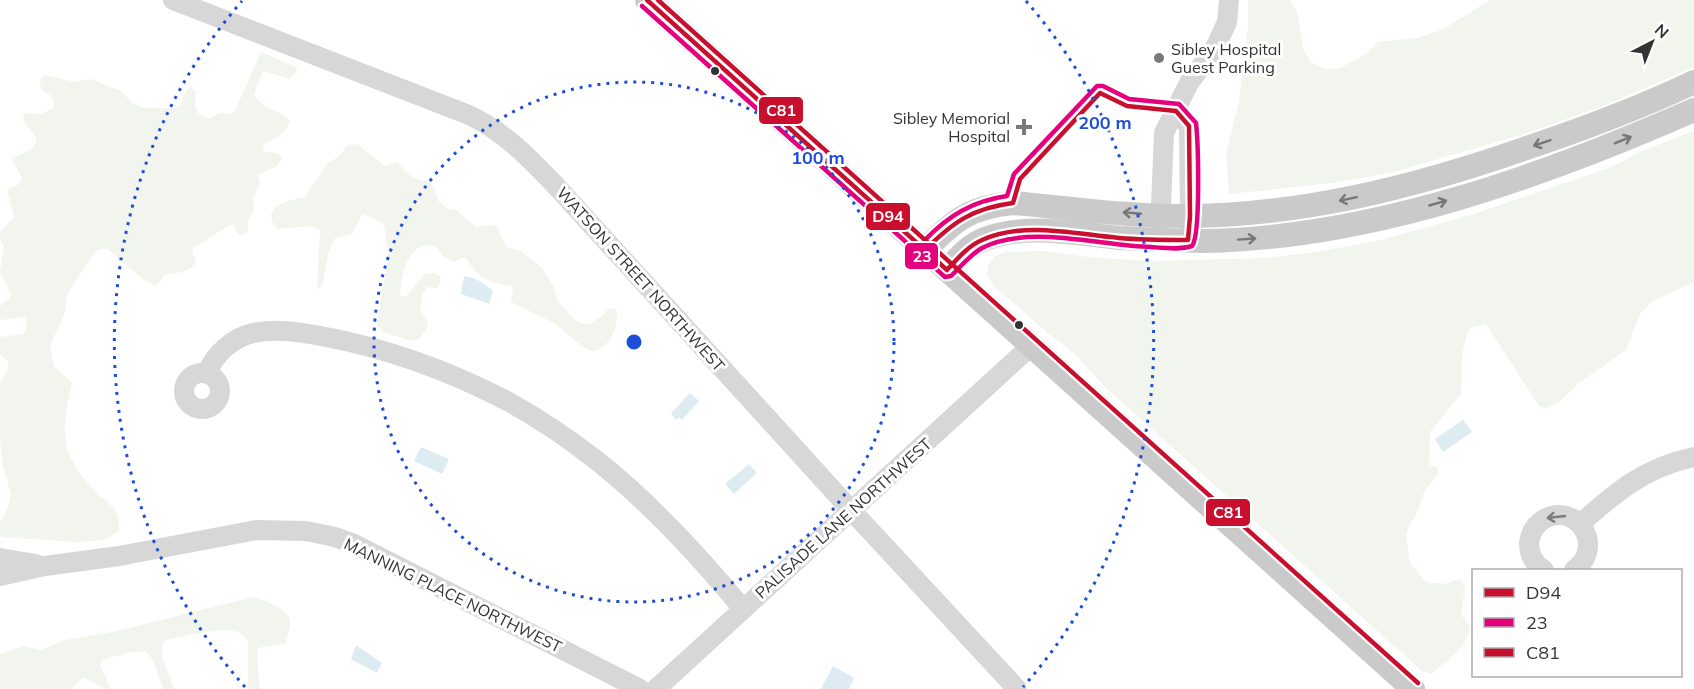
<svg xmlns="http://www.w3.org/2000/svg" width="1694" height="689" font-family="Mulish,sans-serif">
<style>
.green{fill:#f1f5ed}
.water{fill:#ddebf3}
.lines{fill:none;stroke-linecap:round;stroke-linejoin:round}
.minor{stroke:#d7d7d7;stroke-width:20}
.major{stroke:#cacaca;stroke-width:24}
.bus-1-casing{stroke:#fff;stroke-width:9}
.bus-2-casing{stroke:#fff;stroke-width:9}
.bus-3-casing{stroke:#fff;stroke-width:9}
.bus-1{stroke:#c8102e;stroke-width:4.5}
.bus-2{stroke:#e5007d;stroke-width:4.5}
.bus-3{stroke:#c8102e;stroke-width:4.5}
.oneway{stroke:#777}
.oneway2{stroke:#7d7d7d}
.ring{fill:none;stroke:#1d4ed8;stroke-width:3;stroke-dasharray:3 6}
.poi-dot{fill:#7a7a7a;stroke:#fff;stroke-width:2}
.bus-dot{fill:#333;stroke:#fff;stroke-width:2}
.labels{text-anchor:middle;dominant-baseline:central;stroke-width:6;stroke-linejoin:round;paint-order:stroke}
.poi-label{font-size:16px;fill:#333;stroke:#fff;text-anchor:start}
.street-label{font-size:16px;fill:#333;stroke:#fff}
.centre{fill:#1d4ed8;stroke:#fff;stroke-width:3}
.ring-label{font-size:18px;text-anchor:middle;font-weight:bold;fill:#1d4ed8;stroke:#fff;stroke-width:6;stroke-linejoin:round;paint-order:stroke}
.line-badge{stroke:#fff;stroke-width:2}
.badge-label{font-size:16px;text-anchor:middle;font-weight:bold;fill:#fff}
</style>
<rect width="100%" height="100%" fill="#fff"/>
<g class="green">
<polygon points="1248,0 1290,0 1297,11 1303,48 1310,62 1324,69 1340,68 1366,54 1378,42 1417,38 1442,30 1490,0 1694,0 1694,67 1601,107 1521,135 1390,173 1332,183 1229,194 1226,152 1239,102 1248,26"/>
<path d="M 261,52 L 298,68 L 290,79 L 263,71 L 254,94 C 261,109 280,109 290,121 C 284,136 276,137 263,145 L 264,152 L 277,153 L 283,157 L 277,166 L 258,175 L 260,183 L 253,199 L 254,210 L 248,220 L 248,231 L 242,236 L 238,234 L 233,225 L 228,226 L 195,247 L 192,250 L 196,262 C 188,273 178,273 165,274 C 163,277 160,284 155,285 C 147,285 115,256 108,249 L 99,249 L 91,257 L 68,293 L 66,299 L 66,309 L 50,346 L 54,367 L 72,382 C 67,407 59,437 72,460 C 77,470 86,482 94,490 C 109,506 120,506 119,531 L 104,540 L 76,542 L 2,537 L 0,535 L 0,522 L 8,508 L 11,494 L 3,467 L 0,440 L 0,383 L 7,371 L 8,361 L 0,354 L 0,337 L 24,334 L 27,328 L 25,317 L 0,320 L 0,306 L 10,298 L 11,293 L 0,272 L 4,247 L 0,239 L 0,232 L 14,217 L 7,189 L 18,185 L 22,179 L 12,158 C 23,154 35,151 37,138 L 24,122 L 23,117 L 26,113 L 40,114 L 54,108 C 56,97 50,95 41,90 L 40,80 L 45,75 L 74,82 L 90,79 L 121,91 L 133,104 L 144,108 L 176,108 L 180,106 L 186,91 L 191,87 L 196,91 L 195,105 L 198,113 L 208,119 L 220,113 L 232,114 L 235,111 Z"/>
<path d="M 1694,131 L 1694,282 L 1653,301 L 1640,314 L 1626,350 L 1579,383 L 1559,402 L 1546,408 L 1539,406 L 1486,324 L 1472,327 L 1467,333 L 1462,355 L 1461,394 L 1430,432 L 1429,463 L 1431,466 L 1438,468 L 1438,474 L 1424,492 L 1417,513 L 1408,528 L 1406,537 L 1410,563 L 1426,582 L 1444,584 L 1460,579 L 1465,586 L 1461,615 L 1470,626 C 1469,646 1446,661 1432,674 L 1422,671 L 1105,387 L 1075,354 L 1049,334 L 993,285 L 987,273 L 989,263 L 995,256 L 1006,252 L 1043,251 L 1096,258 L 1152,261 L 1266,258 L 1316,252 L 1376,241 L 1471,215 L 1612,167 L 1642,151 Z"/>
<path d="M 357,144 L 385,166 L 397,162 L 413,178 L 431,182 L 439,202 L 449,209 L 456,210 L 476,227 L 496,225 L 506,247 L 521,251 L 541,267 L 553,285 L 558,302 L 576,321 L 583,324 L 589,324 L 601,317 L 609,308 L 615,309 C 621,319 612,342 601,348 C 598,350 595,350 592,351 L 583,347 L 554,323 L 511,302 L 513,288 L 512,286 C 488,283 478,277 465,257 L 453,262 L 443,256 L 435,246 C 408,240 402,273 400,293 L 401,296 L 406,296 L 425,274 L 434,273 L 440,276 L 441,282 L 437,288 L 427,287 L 422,295 L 420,312 L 428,322 L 427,328 L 419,339 L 412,341 L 383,332 L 377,324 L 389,251 C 379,223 396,227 362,214 L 352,234 L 334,239 L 328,254 L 322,287 L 317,289 L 320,230 L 311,226 L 278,229 C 257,207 289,200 305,197 L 327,164 L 338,157 L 348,145 Z"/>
<path d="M 254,597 C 263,601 288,608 290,620 C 291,627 287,636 286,643 L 258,648 L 257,657 L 260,689 L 248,689 L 248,642 C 245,637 243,634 238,632 C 223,626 181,637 165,640 C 156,656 170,673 174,689 L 163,689 L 153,660 L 145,651 L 127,653 L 102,660 L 100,665 L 109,685 L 109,689 C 99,689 93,679 83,678 L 71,689 L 0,689 L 0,654 L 24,646 L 41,650 L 65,640 L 113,632 Z"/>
</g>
<g class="water">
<path d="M 464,276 C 474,277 486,284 493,291 L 489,304 L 461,294 Z"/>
<polygon points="690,393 699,401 682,420 679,417 676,420 671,413"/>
<polygon points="1463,420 1472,432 1443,452 1435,439"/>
<polygon points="421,447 449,459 442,474 414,461"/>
<polygon points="749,464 757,473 734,494 725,484"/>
<polygon points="356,645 382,663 377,673 351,659"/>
<polygon points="833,666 854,678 849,689 821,689"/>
</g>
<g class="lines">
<g class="minor">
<path d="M 173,0 L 469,115 C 505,132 530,159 557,187 L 851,510 L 1017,689"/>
<polyline points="1176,111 1189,126 1190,216 1188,240"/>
<polyline points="1160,229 1164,133 1189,83 1216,46 1227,22 1229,0"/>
<circle cx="202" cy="391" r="18"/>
<path d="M 207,373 C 215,354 232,338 253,333 C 275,328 299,332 321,336 C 386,348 450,371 509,402 C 540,419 569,439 596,460 C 651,503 699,556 743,609"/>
<path d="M 1580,524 C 1616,492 1645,467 1694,457"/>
<polyline points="0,558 36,564"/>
<path d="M 1544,570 C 1534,564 1529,555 1529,543 C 1530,535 1533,528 1539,523 C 1569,496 1610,543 1574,570"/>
<polyline points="0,576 45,566 119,556 256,530 306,531 335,537 354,544 640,689"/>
<polyline points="656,689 1031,346"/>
</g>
<g class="major">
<polyline points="647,0 1413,689"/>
<path d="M 925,250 C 954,220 970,207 1013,203 C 1071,208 1131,217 1189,216 C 1303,215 1414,187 1521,150 C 1580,130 1638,109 1694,82"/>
<path d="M 947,270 C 959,257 969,245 985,239 C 1027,223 1077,234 1120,238 C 1149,240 1178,241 1206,241 C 1371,238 1544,176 1694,110"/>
</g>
<g class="bus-1-casing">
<path id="bus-1" d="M 647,0 L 947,270 C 957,259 968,246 982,240 C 1025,221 1074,234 1119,238 C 1142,240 1165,240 1188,240 L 1190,216 L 1189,126 L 1176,111 L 1127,106 L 1100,93 L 1020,179 L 1013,203 C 973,208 953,222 925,250"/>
</g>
<g class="bus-2-casing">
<path id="bus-2" d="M 642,6 L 945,277 L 951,276 C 961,266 970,255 982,248 C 1028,224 1101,246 1151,247 C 1164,248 1180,250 1192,246 C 1201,235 1198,141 1196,123 L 1179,104 L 1129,99 L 1103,86 L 1097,86 L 1014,174 L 1007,196 C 973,201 949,215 925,240"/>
</g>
<g class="bus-3-casing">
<polyline id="bus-3" points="658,0 1418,683"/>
</g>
<use href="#bus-1" class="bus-1"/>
<use href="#bus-2" class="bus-2"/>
<use href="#bus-3" class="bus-3"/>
</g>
<defs><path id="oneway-shaft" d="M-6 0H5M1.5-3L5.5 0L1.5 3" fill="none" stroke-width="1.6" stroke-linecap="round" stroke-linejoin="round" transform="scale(1.5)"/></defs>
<g class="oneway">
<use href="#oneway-shaft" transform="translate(1623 140) rotate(-22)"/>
<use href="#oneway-shaft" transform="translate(1542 143) rotate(161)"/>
<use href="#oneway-shaft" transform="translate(1348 199) rotate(168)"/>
<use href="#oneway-shaft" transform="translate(1438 203) rotate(-16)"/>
<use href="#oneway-shaft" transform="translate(1132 213) rotate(-175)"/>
<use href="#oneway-shaft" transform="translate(1247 239) rotate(-4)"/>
</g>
<use class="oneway2" href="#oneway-shaft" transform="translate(1556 517) rotate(174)"/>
<g class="ring">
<circle cx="634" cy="342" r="260"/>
<path d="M245 687A520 520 0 0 1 242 1M1026 1A520 520 0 0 1 1023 687"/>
</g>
<g class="poi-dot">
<circle cx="1159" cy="58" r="6"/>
<path d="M1021 118h6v6h6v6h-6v6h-6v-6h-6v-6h6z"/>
</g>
<g class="bus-dot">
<circle cx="715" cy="71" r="5"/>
<circle cx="1019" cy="325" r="5"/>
</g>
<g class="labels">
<g class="poi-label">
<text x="1171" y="49">Sibley Hospital<tspan x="1171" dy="18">Guest Parking</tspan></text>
<text x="1010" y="118" text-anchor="end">Sibley Memorial<tspan x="1010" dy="18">Hospital</tspan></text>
</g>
<g class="street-label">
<text transform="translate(641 279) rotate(48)">WATSON STREET NORTHWEST</text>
<text transform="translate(843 518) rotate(-42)">PALISADE LANE NORTHWEST</text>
<text transform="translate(453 595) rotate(26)">MANNING PLACE NORTHWEST</text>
</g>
</g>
<circle cx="634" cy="342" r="9" class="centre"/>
<g class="ring-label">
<text x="1105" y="129">200 m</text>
<text x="818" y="164">100 m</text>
</g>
<g class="line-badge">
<rect x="758" y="96" width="46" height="29" rx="6" fill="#c8102e"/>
<rect x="865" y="202" width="46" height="29" rx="6" fill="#c8102e"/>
<rect x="904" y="242" width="35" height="28" rx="6" fill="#e5007d"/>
<rect x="1205" y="498" width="46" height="29" rx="6" fill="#c8102e"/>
</g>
<g class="badge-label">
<text x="781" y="116">C81</text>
<text x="888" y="222">D94</text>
<text x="922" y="262">23</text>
<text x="1228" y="518">C81</text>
</g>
<rect x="1472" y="569" width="210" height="108" fill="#ffffff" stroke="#adadad" stroke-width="1.5"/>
<rect x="1484" y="588" width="30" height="9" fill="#c8102e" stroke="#adadad" stroke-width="1.5"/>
<text x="1526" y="599" font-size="18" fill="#333333">D94</text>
<rect x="1484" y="618" width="30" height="9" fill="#e5007d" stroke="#adadad" stroke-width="1.5"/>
<text x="1526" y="629" font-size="18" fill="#333333">23</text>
<rect x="1484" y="648" width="30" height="9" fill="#c8102e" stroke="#adadad" stroke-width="1.5"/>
<text x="1526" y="659" font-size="18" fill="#333333">C81</text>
<g transform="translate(1652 42) rotate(42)" stroke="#ffffff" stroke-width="4.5" paint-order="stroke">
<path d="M0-4.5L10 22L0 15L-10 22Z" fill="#333333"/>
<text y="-9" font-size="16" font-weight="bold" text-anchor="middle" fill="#333333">N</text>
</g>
</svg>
